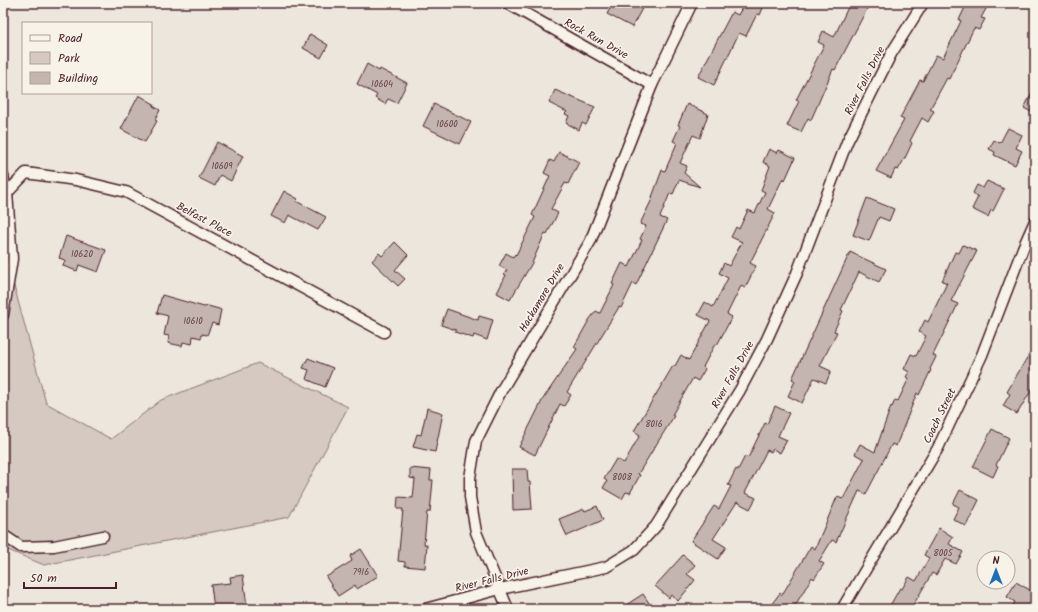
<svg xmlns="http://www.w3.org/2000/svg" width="1038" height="612" font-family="Kalam,sans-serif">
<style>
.green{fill:#d5c9c2;stroke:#907476}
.building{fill:#c4b5b0;stroke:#4a1f2b}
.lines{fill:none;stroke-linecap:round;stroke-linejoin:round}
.minor-casing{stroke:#4a1f2b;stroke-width:13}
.minor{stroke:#f7f3e8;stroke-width:10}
.labels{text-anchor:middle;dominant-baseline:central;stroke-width:3.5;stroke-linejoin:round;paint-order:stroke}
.number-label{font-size:9px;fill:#68444c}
.street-label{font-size:11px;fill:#4a1f2b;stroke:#f7f3e8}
</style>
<rect width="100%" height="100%" fill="#ece6dd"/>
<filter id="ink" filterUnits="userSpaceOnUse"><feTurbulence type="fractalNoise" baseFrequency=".025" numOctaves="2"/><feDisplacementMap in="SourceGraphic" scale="8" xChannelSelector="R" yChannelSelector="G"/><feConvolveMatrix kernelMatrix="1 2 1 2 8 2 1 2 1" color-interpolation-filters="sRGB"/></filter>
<g filter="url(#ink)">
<polygon class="green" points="3,246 46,403 111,439 161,400 258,363 348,407 289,517 44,565 3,548"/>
<g class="building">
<polygon points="613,3 645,3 632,27 607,14"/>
<polygon points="736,3 765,3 760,15 757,14 746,36 739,33 714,85 698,77 732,12 738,15 743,6"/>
<polygon points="850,3 870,3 835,70 833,69 811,120 808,118 801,132 787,126 799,101 796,100 824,45 818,42 823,31 834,37"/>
<polygon points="967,3 989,3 981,18 985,19 979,30 974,28 949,79 947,78 930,109 934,111 928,122 922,118 910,141 912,143 906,156 898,170 895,169 891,178 876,171 904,120 900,118 920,80 923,81 936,55 943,58 961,21 959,20"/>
<polygon points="310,34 328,45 321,58 303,48"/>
<polygon points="367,64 379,71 380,69 407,83 397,103 388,99 385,104 375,98 377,95 357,84"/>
<polygon points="1035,87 1035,114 1024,108"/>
<polygon points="555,90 595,107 586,125 582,123 579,130 566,123 569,116 565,114 567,112 549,103"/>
<polygon points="139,95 154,104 153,106 160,110 155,120 157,121 145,142 121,129"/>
<polygon points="434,104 471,122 460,144 423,126"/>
<polygon points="687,104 708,114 700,138 693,135 680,163 687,166 684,173 700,187 679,180 673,194 670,193 660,217 667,220 636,285 633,283 621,308 619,307 567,392 571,395 564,406 560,404 535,455 519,447 543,399 577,349 574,347 589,320 596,311 600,313 614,285 612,284 622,263 629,267 642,240 640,239 646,226 640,224 653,197 652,197 662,170 665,171 677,143 673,141 680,126 678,125"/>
<polygon points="1008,128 1022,135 1016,148 1022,151 1015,165 994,155 995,152 989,149 994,140 1000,143"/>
<polygon points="217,142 243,156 231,181 220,175 215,186 199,178"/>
<polygon points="769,149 777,153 779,150 795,158 785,180 783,178 768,209 775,213 750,263 756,266 745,288 741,286 727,314 732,317 717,345 715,344 703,367 705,369 698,381 693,378 672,415 674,416 638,474 640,475 630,493 626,492 622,499 603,488 607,481 604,479 616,459 624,463 640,435 634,431 673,366 675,366 681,355 689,360 710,321 698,315 705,302 713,307 728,278 719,273 724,263 729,266 742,242 731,237 736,227 739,229 748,210 755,213 765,192 761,190 770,166 763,162"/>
<polygon points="559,152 579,162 568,184 565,183 551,209 558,213 547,234 545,233 532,263 510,300 497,293 506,275 504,274 507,270 499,266 506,253 513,257 515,254 516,255 535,217 532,215 550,176 544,173 550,160 554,162"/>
<polygon points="987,181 1004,189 993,211 991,210 988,217 972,209 978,197 973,193 977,185 983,188"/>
<polygon points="284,191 298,199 296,201 326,217 318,230 289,215 285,223 271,216"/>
<polygon points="867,198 894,209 889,221 879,217 869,241 853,235"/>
<polygon points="66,236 106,250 98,272 79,265 77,271 63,266 65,260 59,258"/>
<polygon points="395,242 408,255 395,270 405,279 398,286 372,261 379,253 382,256"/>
<polygon points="963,245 977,251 951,301 958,304 933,355 936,357 930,369 931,370 919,395 917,393 896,446 892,444 866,494 859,491 836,542 832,540 819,561 824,564 814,579 812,577 793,609 768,609 780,593 782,595 811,546 815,549 837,497 843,499 864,459 855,454 860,444 875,452 891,406 892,407 895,400 898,401 909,378 906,377 909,372 904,369 911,354 916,356 926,336 919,332 925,320 928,322 947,283 942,281 955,252 959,253"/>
<polygon points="850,252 886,269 879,282 859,272 841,310 843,311 834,331 837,332 820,366 831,371 826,383 814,378 802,403 788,396 795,381 792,379"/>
<polygon points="162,295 204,307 208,306 219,309 221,310 218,325 212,323 207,335 202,334 201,338 193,336 192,344 183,342 182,346 168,343 169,336 164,335 168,316 157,313"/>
<polygon points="447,309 478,320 479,316 493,320 487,340 474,335 473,338 455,332 456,330 441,325"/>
<polygon points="1035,344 1035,384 1017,414 1003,406 1010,394 1007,392"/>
<polygon points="308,358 333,368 325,387 306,379 309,370 303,368"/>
<polygon points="775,406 789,413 778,436 787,440 780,453 773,449 771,452 767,450 745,493 756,498 750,509 737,502 713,539 726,547 718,559 691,541 714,506 719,509 731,486 728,485 736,469 738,470 745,456 748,458 765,423 767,424"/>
<polygon points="427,408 443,413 435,452 413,447 417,434 421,435"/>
<polygon points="992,429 1009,438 996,465 998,466 993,477 973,467"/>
<polygon points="410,468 431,470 430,480 433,480 430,512 427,512 424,544 427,545 425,568 405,566 405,562 398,561 403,509 397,509 398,497 413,498 415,479 410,478"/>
<polygon points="512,469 527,469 528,482 530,482 532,509 513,510"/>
<polygon points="960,490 979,500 966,526 953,519 959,507 953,504"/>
<polygon points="597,506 603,520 567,536 559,519 584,509 585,511"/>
<polygon points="939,528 953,537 949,544 963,552 956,564 945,559 936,575 932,573 911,609 888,609 900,588 902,589 909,577 916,581 929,558 924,555"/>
<polygon points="361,549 378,576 357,589 355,585 338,596 326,577 352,561 350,556"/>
<polygon points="683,555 695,565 687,574 695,580 678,601 671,595 669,598 655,586"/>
<polygon points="243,575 247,607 246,609 214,609 211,585 231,583 230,577"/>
<polygon points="1016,582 1035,593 1035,605 1032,609 1011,609 1015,602 1007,597"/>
<polygon points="643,594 653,609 620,609"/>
</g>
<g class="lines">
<g class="minor-casing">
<g id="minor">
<polyline points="507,3 652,85"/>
<polyline points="3,176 7,193 12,259 3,315"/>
<polyline points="7,193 26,173 76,180 126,192 384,332"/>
<polyline points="3,535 21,547 54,546 103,536"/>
<polyline points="425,609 500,589 606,567 634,550 656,526 740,390 767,339 797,273 847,142 891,54 923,3"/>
<polyline points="508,609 476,532 470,497 470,478 476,441 501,391 590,242 652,85 692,3"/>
<polyline points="842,609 938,448 982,355 1023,248 1035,221"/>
</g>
</g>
<use href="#minor" class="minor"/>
</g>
</g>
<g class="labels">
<g class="number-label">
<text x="382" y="84">10604</text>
<text x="447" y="124">10600</text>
<text x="222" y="166">10609</text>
<text x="82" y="254">10620</text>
<text x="193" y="321">10610</text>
<text x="654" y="424">8016</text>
<text x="622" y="477">8008</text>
<text x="943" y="553">8005</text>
<text x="361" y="572">7916</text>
</g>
<g class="street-label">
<text transform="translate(596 39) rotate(29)">Rock Run Drive</text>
<text transform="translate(865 81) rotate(-63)">River Falls Drive</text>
<text transform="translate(204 220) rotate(28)">Belfast Place</text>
<text transform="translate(542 298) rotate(-59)">Hackamore Drive</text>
<text transform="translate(733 375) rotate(-61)">River Falls Drive</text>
<text transform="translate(940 416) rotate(-64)">Coach Street</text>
<text transform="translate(492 580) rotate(-14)">River Falls Drive</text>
</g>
</g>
<rect width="1038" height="612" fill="none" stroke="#f7f3e8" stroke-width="16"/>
<rect x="8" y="8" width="1022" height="596" fill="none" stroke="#4a1f2b" stroke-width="1.5" filter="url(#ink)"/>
<rect x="22" y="22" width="130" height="72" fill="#f7f3e8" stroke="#b29e9c"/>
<rect x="30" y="35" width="20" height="6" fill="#f7f3e8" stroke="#b29e9c"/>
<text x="58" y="42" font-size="12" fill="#4a1f2b">Road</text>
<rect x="30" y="52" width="20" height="12" fill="#d5c9c2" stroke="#b29e9c"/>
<text x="58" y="62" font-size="12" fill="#4a1f2b">Park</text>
<rect x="30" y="72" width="20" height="12" fill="#c4b5b0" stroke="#b29e9c"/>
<text x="58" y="82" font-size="12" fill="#4a1f2b">Building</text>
<g transform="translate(996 570)"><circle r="19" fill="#f7f3e8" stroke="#b29e9c"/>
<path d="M0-3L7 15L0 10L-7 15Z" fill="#1f6fb2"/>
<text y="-6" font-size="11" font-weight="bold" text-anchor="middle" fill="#4a1f2b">N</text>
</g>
<path d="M24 582v6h92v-6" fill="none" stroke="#4a1f2b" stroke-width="2"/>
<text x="30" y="582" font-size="12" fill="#4a1f2b" stroke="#f7f3e8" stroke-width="3" paint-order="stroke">50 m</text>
</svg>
